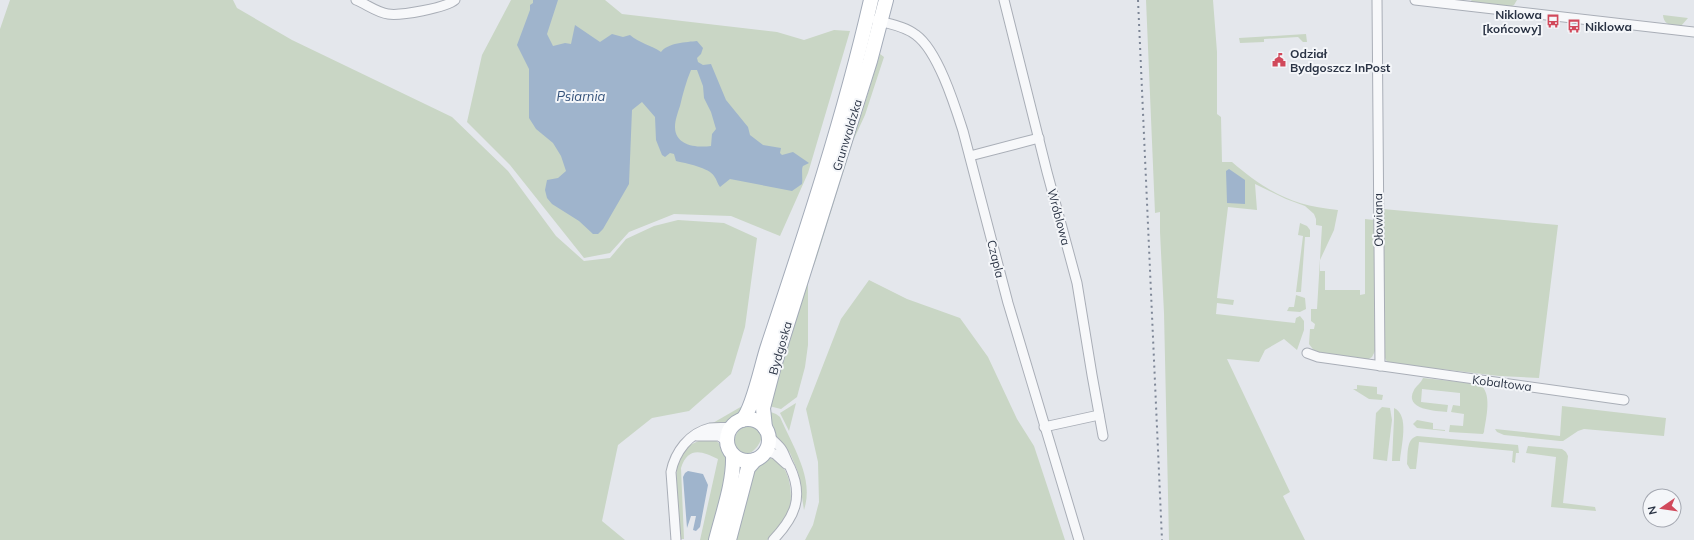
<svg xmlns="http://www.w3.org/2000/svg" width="1694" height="540" font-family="Mulish,sans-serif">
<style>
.green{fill:#c9d6c5}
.water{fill:#9fb4cc;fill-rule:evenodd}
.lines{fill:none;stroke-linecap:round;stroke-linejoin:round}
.minor-casing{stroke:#a9aeb7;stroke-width:11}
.primary-casing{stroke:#a3abb8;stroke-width:16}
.minor{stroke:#f7f8fa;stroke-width:9}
.primary{stroke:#fff;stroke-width:14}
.rail{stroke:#7d8696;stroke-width:2;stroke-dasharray:2 4;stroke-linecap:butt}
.labels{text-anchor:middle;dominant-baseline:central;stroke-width:4;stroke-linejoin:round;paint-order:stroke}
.poi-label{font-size:12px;font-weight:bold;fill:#2b3445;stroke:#f4f6f9;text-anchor:start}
.street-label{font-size:12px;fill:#2b3445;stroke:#f4f6f9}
.water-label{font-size:13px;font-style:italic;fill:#34527a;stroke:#f4f6f9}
</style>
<rect width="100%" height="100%" fill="#e4e7ec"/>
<g class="green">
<polygon points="10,0 233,0 237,8 292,40 452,117 508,171 556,236 584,261 610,258 626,239 654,226 678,220 724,223 757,238 745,327 731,374 689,411 652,418 618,445 602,521 625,540 0,540 0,29"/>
<polygon points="511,0 605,0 622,14 777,32 804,40 834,30 850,31 808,173 780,236 731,216 674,214 629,232 610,253 584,258 510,165 467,122 482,55"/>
<path d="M 1146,0 L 1213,0 L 1217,52 L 1217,114 L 1221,117 L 1222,162 L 1232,162 C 1266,191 1292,206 1338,210 L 1334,230 L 1320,260 L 1320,271 L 1325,271 L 1325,290 L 1360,290 L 1360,295 L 1365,294 L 1365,219 L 1374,220 L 1375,351 L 1372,357 L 1367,360 L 1315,352 L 1309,344 L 1310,329 L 1314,329 L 1315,324 L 1311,321 L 1311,309 L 1317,309 L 1322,226 L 1316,225 L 1316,219 L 1314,214 L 1305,206 L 1286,199 L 1255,184 L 1257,210 L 1228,207 L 1217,298 L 1234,300 L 1233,305 L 1217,303 L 1216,314 L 1295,323 L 1296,318 L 1300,316 L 1304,321 L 1304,330 L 1297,350 L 1284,339 L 1265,350 L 1259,362 L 1227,359 L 1290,492 L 1283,496 L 1305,540 L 1169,540 L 1164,313 L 1160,232 L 1160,212 L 1155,213 Z"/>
<polygon points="1471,0 1517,0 1514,5 1510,7 1473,3"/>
<path d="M 1663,15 L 1688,18 L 1681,26 C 1672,25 1664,26 1663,15 Z"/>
<polygon points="1306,34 1307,42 1303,42 1298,37 1264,39 1264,42 1240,43 1239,38"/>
<polygon points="880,54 884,57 865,115 853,141 816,260 808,281 808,345 805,367 797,397 781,409 769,406 853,133 862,113"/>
<polygon points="1383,209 1558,225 1539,378 1499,376 1441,369 1434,370 1387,362 1383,354"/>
<polygon points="1300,223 1307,226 1310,230 1310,237 1305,237 1301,292 1296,292 1303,236 1298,235"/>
<polygon points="869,280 907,299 960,318 988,357 1017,419 1034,446 1065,540 805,540 813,525 819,502 818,462 806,409 841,319"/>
<polygon points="1296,295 1305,298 1306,309 1300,312 1287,311 1289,307 1294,307"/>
<path d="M 1423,378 L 1479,384 C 1493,392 1486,418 1484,432 L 1483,434 L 1449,432 L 1450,425 L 1463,426 L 1464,414 L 1451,412 L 1453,405 L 1460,406 L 1460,393 L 1422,389 L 1421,402 L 1448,405 L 1447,412 C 1437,411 1403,410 1414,390 C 1416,386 1421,383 1423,378 Z"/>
<polygon points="1357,385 1377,387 1377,394 1383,395 1382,400 1369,399 1353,389 1357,389"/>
<polygon points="796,403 789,431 780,413"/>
<polygon points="744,405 738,417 727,424 706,427"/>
<polygon points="1562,406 1666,418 1664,436 1584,429 1578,431 1563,441 1560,441 1504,435 1497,432 1495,429 1560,436"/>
<polygon points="1382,407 1390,408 1392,420 1387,461 1373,459 1376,413"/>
<path d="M 1394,408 C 1410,415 1401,446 1400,461 L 1392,461 L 1394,419 Z"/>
<path d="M 768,411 L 776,414 L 780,417 C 792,445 815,479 804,510 L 798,472 L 790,453 L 777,438 Z"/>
<polygon points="1417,420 1433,423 1433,429 1445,430 1445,431 1417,428 1413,424"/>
<path d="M 749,423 L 756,424 L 763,434 C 753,468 726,452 737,433 C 739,429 746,426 749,423 Z"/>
<path d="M 1417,436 L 1518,445 L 1519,453 L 1516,453 L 1515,463 L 1512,462 L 1513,451 L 1419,442 L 1416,469 L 1410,469 L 1407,464 C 1408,454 1406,439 1417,436 Z"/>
<path d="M 713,438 L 721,445 L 729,463 L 709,540 L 700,540 L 718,459 C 702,451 688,446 681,468 L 684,539 L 679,539 C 679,526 678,513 677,499 C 675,468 674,442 713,438 Z"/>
<polygon points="1528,446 1562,449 1566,452 1568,456 1563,503 1595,507 1596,511 1551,507 1556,457 1526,453"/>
<path d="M 764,458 C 790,455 796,498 787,516 C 783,525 774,532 767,540 L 736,540 L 754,466 Z"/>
</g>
<g class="water">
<path d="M 533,0 L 558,0 L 547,34 L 553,46 L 565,43 L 571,44 L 575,25 L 600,42 L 612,34 L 623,37 L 630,35 C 639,43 651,45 661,52 C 667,43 687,42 697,41 L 703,48 L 701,54 L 697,58 L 698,62 L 703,65 L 711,64 L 726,100 L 748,127 L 750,135 L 763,145 L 781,148 L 780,153 L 782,155 L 793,152 L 809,163 L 803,166 C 801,169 803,179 802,184 L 792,191 L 730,179 L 720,187 C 717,183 717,180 714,176 C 710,168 685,163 676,161 L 674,154 L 670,153 L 665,157 L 662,155 L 656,140 L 655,117 L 642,102 L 632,110 L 629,184 L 603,229 L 598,234 L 593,234 L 579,221 L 552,204 L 547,198 L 545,190 L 547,180 L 558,178 L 566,171 L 561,156 L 553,143 L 536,129 L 529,118 L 529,69 L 517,45 L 530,10 L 530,5 L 533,3 ZM 691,70 L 697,70 L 703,86 L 704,98 L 711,112 L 716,129 L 712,134 L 711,146 C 697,148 675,146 675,127 C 675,120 678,112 680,106 C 683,93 686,82 691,70 Z"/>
<polygon points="1229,169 1245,180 1245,204 1227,203 1226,171"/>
<polygon points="688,471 703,474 708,485 700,527 696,531 693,530 696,516 691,516 687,528 683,477 685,473"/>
</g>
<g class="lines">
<g class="minor-casing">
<g id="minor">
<path d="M 356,0 C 366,4 378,13 388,14 C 400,16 446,8 455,0"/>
<polyline points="1004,0 1047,172 1077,283 1092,375 1103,436"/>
<polyline points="1377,0 1380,366"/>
<polyline points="1415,0 1694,32"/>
<path d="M 876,20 C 889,24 905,26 916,35 C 938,51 955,106 963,131 L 1008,303 L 1079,540"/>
<polyline points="970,156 1039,138"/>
<polyline points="1307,353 1318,357 1624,400"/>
<polyline points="1044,427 1099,415"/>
<polyline points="697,436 719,436 728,442"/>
<path d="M 769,436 C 773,441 779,445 782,450 C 785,455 787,462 790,467 C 804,497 795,517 773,540"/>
<polyline points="766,451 775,454 786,464"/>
<path d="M 676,540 L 671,472 C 675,452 689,433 710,428 C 717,427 725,428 732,427"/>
</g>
</g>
<g class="primary-casing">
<g id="primary">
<circle cx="748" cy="440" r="21"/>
<path d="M 742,420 C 753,410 762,363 768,346 C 806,232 844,118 871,0"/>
<polyline points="765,428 763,408 774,366 870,61 886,0"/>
<path d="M 716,540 C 723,512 734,483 733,455"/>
<polyline points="729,540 748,468 755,460"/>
</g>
</g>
<use href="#minor" class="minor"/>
<use href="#primary" class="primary"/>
<polyline class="rail" points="1138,0 1162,540"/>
</g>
<defs>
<g id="bus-bare" transform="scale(1.08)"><path d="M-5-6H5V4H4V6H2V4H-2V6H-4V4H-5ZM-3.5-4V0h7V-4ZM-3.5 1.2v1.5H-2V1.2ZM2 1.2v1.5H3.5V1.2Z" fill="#d1495b" stroke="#f4f6f9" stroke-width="2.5" paint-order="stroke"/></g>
<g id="civic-bare" transform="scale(1.08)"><path d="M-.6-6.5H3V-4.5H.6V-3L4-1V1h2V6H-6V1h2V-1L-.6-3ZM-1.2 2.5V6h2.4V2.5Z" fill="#d1495b" stroke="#f4f6f9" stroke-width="2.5" paint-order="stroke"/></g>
</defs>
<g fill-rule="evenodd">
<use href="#bus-bare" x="1553" y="21"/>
<use href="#bus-bare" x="1574" y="26"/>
<use href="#civic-bare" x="1279" y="60"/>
</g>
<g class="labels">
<g class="poi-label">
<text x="1542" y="14" text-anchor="end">Niklowa<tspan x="1542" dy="14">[końcowy]</tspan></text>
<text x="1585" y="26">Niklowa</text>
<text x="1290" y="53">Odział<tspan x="1290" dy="14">Bydgoszcz InPost</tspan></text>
</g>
<g class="street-label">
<text transform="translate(847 135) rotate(-73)">Grunwaldzka</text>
<text transform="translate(1059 217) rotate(75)">Wróblowa</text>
<text transform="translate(1378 220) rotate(-91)">Ołowiana</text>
<text transform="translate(996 259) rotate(76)">Czapla</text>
<text transform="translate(780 348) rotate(-74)">Bydgoska</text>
<text transform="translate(1502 383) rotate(7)">Kobaltowa</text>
</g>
<g class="water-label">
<text x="581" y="96">Psiarnia</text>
</g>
</g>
<g transform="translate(1662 508) rotate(257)"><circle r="19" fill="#f4f6f9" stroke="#a4a8b1"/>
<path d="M0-3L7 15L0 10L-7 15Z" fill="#d1495b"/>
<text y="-6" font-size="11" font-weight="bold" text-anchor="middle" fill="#2b3445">N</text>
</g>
</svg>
